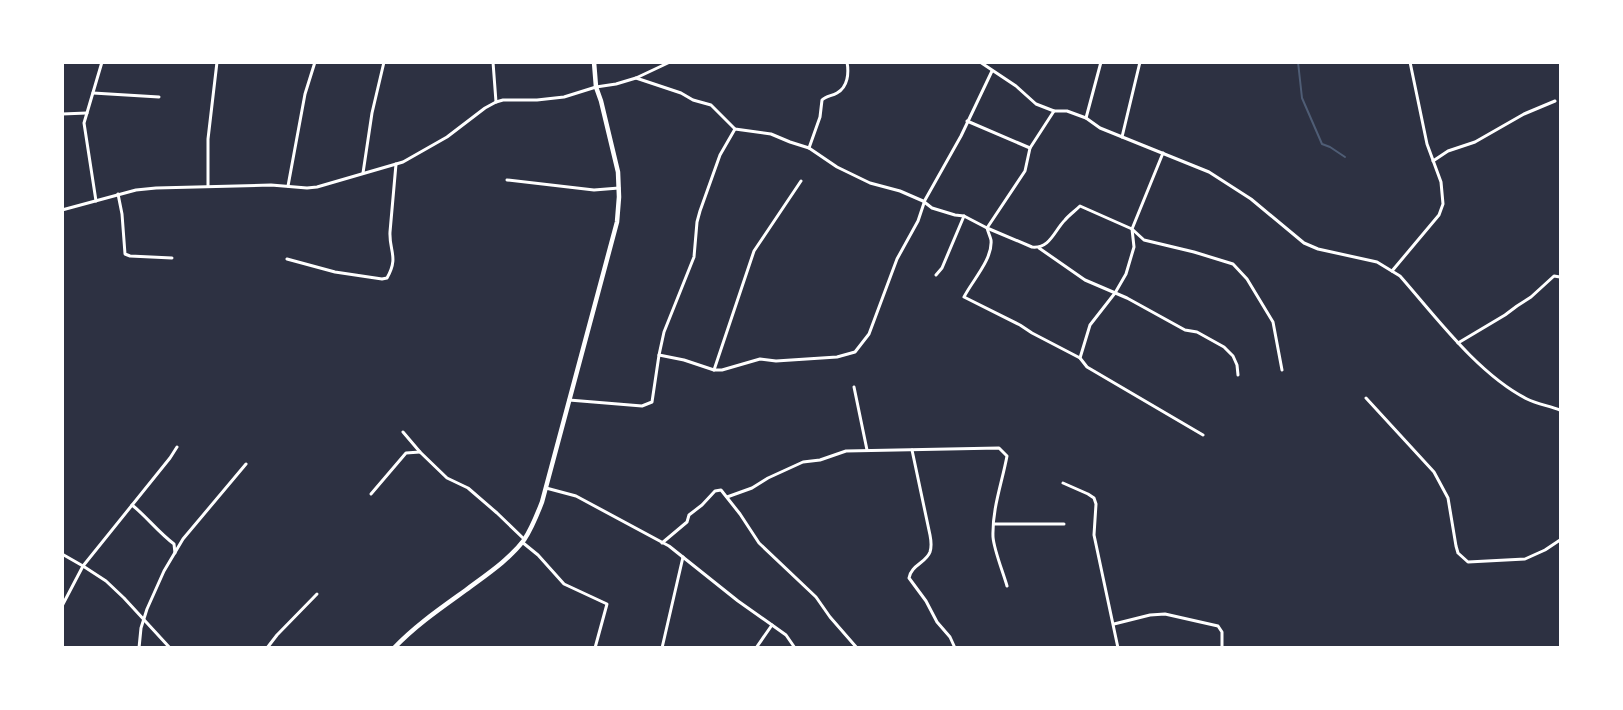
<svg xmlns="http://www.w3.org/2000/svg" width="1623" height="710" font-family="'PT Sans',sans-serif">
<style>
.lines{fill:none;stroke-linecap:round;stroke-linejoin:round}
.stream{stroke:#4f5d75;stroke-width:2}
.minor{stroke:#fff;stroke-width:3}
.secondary{stroke:#fff;stroke-width:4.5}
</style>
<rect width="100%" height="100%" fill="#2d3142"/>
<g class="lines">
<polyline class="stream" points="1298,62 1302,98 1322,144 1330,147 1345,157"/>
<g class="minor">
<polyline points="493,62 496,102"/>
<path d="M 980,62 L 1016,86 L 1036,104 L 1054,111 L 1067,111 L 1086,118 L 1100,128 L 1209,172 L 1251,199 L 1304,243 L 1318,249 L 1377,262 L 1400,276 C 1436,317 1478,374 1527,399 C 1537,404 1550,406 1560,410"/>
<path d="M 636,78 L 681,93 L 693,100 L 711,105 L 735,129 L 771,134 L 790,142 L 809,148 L 837,167 L 870,183 L 900,191 L 923,201 L 932,208 L 955,215 L 964,216 L 987,228 L 1032,247 C 1050,249 1054,231 1065,220 C 1069,215 1075,211 1080,206 L 1132,229 L 1144,240 L 1194,252 L 1233,264 L 1247,279 L 1273,322 L 1282,370"/>
<polyline points="93,93 159,97"/>
<path d="M 1054,111 L 1030,148 L 1025,171 L 987,228 C 988,232 990,236 991,240 C 993,259 972,281 964,297 L 1020,325 L 1032,333 L 1080,358"/>
<polyline points="62,114 87,113"/>
<polyline points="1086,118 1101,62"/>
<polyline points="967,121 1030,148"/>
<polyline points="1122,137 1140,62"/>
<path d="M 809,148 L 820,117 L 822,100 C 826,96 832,96 837,93 C 848,87 849,73 847,62"/>
<polyline points="1163,153 1132,229 1134,247 1126,274 1115,293 1090,325 1080,358 1087,367 1203,435"/>
<polyline points="1433,161 1448,151 1475,142 1524,114 1555,101"/>
<polyline points="363,173 372,113 384,62"/>
<polyline points="507,180 594,190 619,188"/>
<polyline points="208,186 208,139 217,62"/>
<polyline points="288,186 305,94 315,62"/>
<polyline points="118,194 122,214 125,254 130,256 172,258"/>
<polyline points="96,201 84,123 102,62"/>
<polyline points="62,210 136,190 156,188 271,185 307,188 317,187 403,162 447,137 485,108 496,102 503,100 537,100 564,97 596,87 616,84 636,78 670,62"/>
<polyline points="1039,248 1085,280 1127,298 1185,330 1197,332 1224,347 1233,356 1237,365 1238,375"/>
<path d="M 287,259 L 335,272 L 382,279 L 387,278 C 399,257 389,251 390,232 C 392,209 394,187 396,164"/>
<polyline points="1392,271 1439,215 1443,204 1441,182 1427,144 1410,62"/>
<polyline points="936,275 942,268 964,216"/>
<polyline points="1458,343 1505,315 1517,306 1531,297 1554,276 1560,277"/>
<polyline points="659,355 684,360 714,370 754,251 801,181"/>
<polyline points="714,370 722,370 760,359 776,361 837,357 855,352 869,334 897,259 918,221 925,200 961,136 992,71"/>
<polyline points="854,387 867,450"/>
<polyline points="1366,398 1434,472 1448,498 1456,546 1458,553 1468,562 1525,559 1545,550 1560,540"/>
<polyline points="569,400 642,406 652,402 659,355 664,332 694,257 697,222 700,211 720,155 735,129"/>
<polyline points="403,432 420,452 447,478 468,488 497,513 524,539"/>
<path d="M 912,450 L 930,535 C 931,540 932,546 930,552 C 926,563 911,565 909,578 L 926,601 L 937,622 L 950,637 L 955,648"/>
<polyline points="1063,483 1088,494 1094,498 1096,504 1094,535 1118,648"/>
<polyline points="546,488 576,496 669,546 738,601 772,625 756,648"/>
<polyline points="371,494 406,453 420,452"/>
<path d="M 727,497 L 752,488 L 768,478 L 803,462 L 820,460 L 846,451 L 999,448 L 1007,456 C 1002,483 992,509 993,537 C 994,550 1003,572 1007,586"/>
<path d="M 132,505 C 147,517 158,532 174,544 L 175,553"/>
<polyline points="994,524 1064,524"/>
<polyline points="522,542 538,555 564,584 607,604 595,648"/>
<polyline points="662,543 687,522 689,515 702,505 715,491 721,490 740,514 759,543 816,597 830,617 857,648"/>
<polyline points="62,554 83,566 106,581 124,598 170,648"/>
<polyline points="62,606 83,566 170,458 177,447"/>
<polyline points="1114,624 1150,615 1165,614 1218,626 1222,632 1222,648"/>
<polyline points="772,625 786,635 795,648"/>
<polyline points="139,648 141,628 147,609 164,571 183,539 246,464"/>
<polyline points="267,648 277,635 317,594"/>
<polyline points="662,648 683,557"/>
</g>
<path class="secondary" d="M 394,648 C 416,625 441,608 466,590 C 486,575 509,560 524,540 C 532,528 537,515 542,502 L 617,222 L 619,197 L 618,172 L 601,101 L 596,87 L 594,62"/>
</g>
<rect width="1623" height="710" fill="none" stroke="#ffffff" stroke-width="128"/>
</svg>
